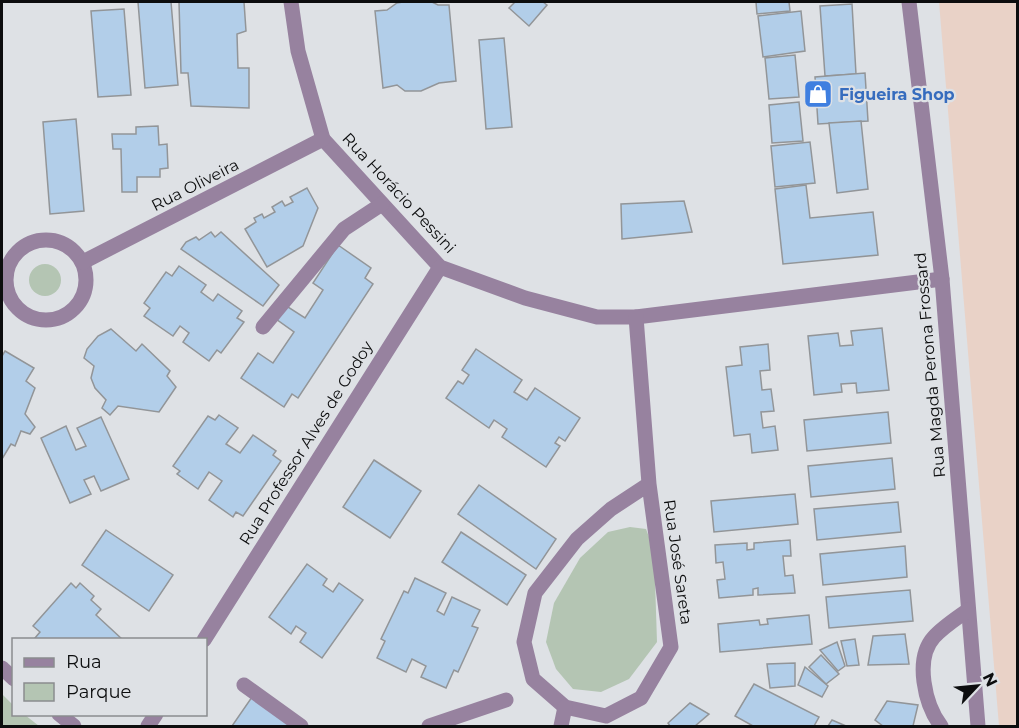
<svg xmlns="http://www.w3.org/2000/svg" width="1019" height="728" font-family="Montserrat,sans-serif">
<style>
.education{fill:#e9d2c7}
.green{fill:#b4c5b3}
.building{fill:#b2cee9;stroke:#929598;stroke-width:1.5}
.lines{fill:none;stroke-linecap:round;stroke-linejoin:round}
.minor{stroke:#97829f;stroke-width:15}
.labels{text-anchor:middle;dominant-baseline:central;stroke-width:4.5;stroke-linejoin:round;paint-order:stroke}
.shop-label{font-size:16px;font-weight:bold;fill:#366cbe;stroke:#dee1e5;text-anchor:start}
.street-label{font-size:16px;fill:#0c0d0e;stroke:#dee1e5}
</style>
<rect width="100%" height="100%" fill="#dee1e5"/>
<polygon class="education" points="939,2 1017,2 1017,726 999,726"/>
<g class="green">
<circle cx="45" cy="280" r="16"/>
<polygon points="630,527 646,529 654,550 657,642 629,679 601,692 573,689 556,669 546,642 554,603 580,558 608,532"/>
<polygon points="2,694 13,705 14,714 25,715 39,726 2,726"/>
</g>
<g class="building">
<polygon points="138,2 171,2 178,85 145,88"/>
<polygon points="179,2 244,2 246,31 237,34 238,68 249,68 249,108 191,106 188,73 181,73"/>
<polygon points="403,2 432,2 438,5 449,5 456,81 439,83 421,91 405,91 397,85 383,88 375,11 387,10 397,3"/>
<polygon points="513,2 543,2 547,5 529,26 509,8 514,3"/>
<polygon points="756,2 789,2 790,11 757,14"/>
<polygon points="852,4 856,74 825,76 820,6"/>
<polygon points="124,9 131,95 98,97 91,11"/>
<polygon points="801,11 805,51 763,57 758,16"/>
<polygon points="504,38 512,127 486,129 479,40"/>
<polygon points="795,55 799,97 769,99 765,58"/>
<polygon points="865,73 868,121 818,124 815,77"/>
<polygon points="799,102 803,141 772,143 769,105"/>
<polygon points="76,119 84,211 50,214 43,122"/>
<polygon points="861,121 868,189 837,193 829,123"/>
<polygon points="158,126 159,145 167,144 168,168 160,169 160,177 137,177 137,192 122,192 121,149 113,149 112,134 136,134 136,127"/>
<polygon points="810,142 815,183 775,187 771,146"/>
<polygon points="806,185 810,218 873,212 878,255 783,264 775,189"/>
<polygon points="307,188 318,208 303,246 267,267 245,229 256,222 254,218 262,214 264,218 275,212 272,207 282,201 285,206 293,202 290,197"/>
<polygon points="684,201 692,232 622,239 621,204"/>
<polygon points="211,232 215,237 221,232 279,285 263,306 181,249 186,242 196,237 199,240"/>
<polygon points="338,245 371,268 365,278 373,284 298,398 292,394 284,407 241,378 258,353 273,363 294,332 276,319 285,305 305,318 323,290 313,283"/>
<polygon points="179,266 206,285 201,292 213,301 218,294 242,311 237,318 244,322 221,353 217,350 209,361 183,342 189,333 180,326 173,336 144,316 150,308 144,303 166,272 172,276"/>
<polygon points="882,328 889,390 857,393 856,383 841,384 842,392 814,395 808,336 838,333 840,346 853,345 851,331"/>
<polygon points="111,329 136,351 142,344 170,371 167,376 176,387 159,412 118,406 110,415 102,408 106,400 95,388 91,378 94,366 84,358 87,349 98,336"/>
<polygon points="768,344 770,370 760,371 762,390 771,389 774,411 761,412 763,428 775,426 778,450 752,453 750,434 734,436 726,367 742,365 740,347"/>
<polygon points="476,349 522,380 514,392 527,400 535,388 580,418 565,441 559,437 555,443 560,446 546,467 502,437 507,429 494,420 489,428 446,398 458,381 463,384 469,375 462,370"/>
<polygon points="5,351 34,368 26,381 35,388 25,414 35,427 30,434 21,431 15,446 11,444 2,459 2,356"/>
<polygon points="888,412 891,443 807,451 804,420"/>
<polygon points="219,415 238,428 226,444 240,453 253,435 276,451 273,455 281,461 243,516 236,512 233,517 209,500 222,481 209,472 198,489 177,474 180,471 173,466 208,416 215,420"/>
<polygon points="101,417 129,479 101,491 94,476 84,480 91,494 70,503 41,438 66,426 76,450 86,446 77,428"/>
<polygon points="892,458 895,489 811,497 808,466"/>
<polygon points="374,460 421,491 390,538 343,507"/>
<polygon points="479,485 556,539 536,569 458,514"/>
<polygon points="795,494 798,524 714,532 711,501"/>
<polygon points="898,502 901,532 817,540 814,509"/>
<polygon points="106,530 173,575 149,611 82,565"/>
<polygon points="461,532 526,575 507,605 442,562"/>
<polygon points="790,540 791,556 783,556 785,576 793,575 795,593 758,595 758,588 753,589 753,595 719,598 717,580 725,579 723,562 716,563 715,545 747,543 747,550 754,549 754,543"/>
<polygon points="905,546 907,577 823,585 820,554"/>
<polygon points="307,564 327,579 323,585 333,592 339,583 363,600 322,658 300,642 306,633 296,626 291,634 269,617"/>
<polygon points="415,578 446,593 437,611 444,615 452,597 480,610 472,626 478,628 458,672 454,670 446,688 421,677 426,666 412,659 406,672 377,658 385,641 381,639 404,591 408,593"/>
<polygon points="71,583 76,588 80,583 94,596 91,600 101,609 96,615 123,640 37,640 35,638 40,632 33,626"/>
<polygon points="910,590 913,621 829,628 826,597"/>
<polygon points="809,615 812,644 720,652 718,624 759,620 760,625 768,624 767,619"/>
<polygon points="905,634 909,664 868,665 873,636"/>
<polygon points="855,639 859,665 847,666 841,641"/>
<polygon points="837,642 845,666 838,671 820,650"/>
<polygon points="821,655 839,674 826,684 809,667"/>
<polygon points="795,663 795,686 770,688 767,664"/>
<polygon points="805,667 828,686 822,697 798,685"/>
<polygon points="754,684 819,717 814,726 753,726 735,716"/>
<polygon points="252,697 293,726 232,726"/>
<polygon points="887,701 918,705 913,726 883,726 875,720"/>
<polygon points="690,703 709,714 695,726 670,726 668,723"/>
<polygon points="832,720 846,726 828,726"/>
</g>
<g class="lines">
<g class="minor">
<polyline points="291,2 298,51 323,139 440,267 525,298 597,317 636,317 942,279"/>
<polyline points="909,2 942,279 978,726"/>
<circle cx="46" cy="280" r="40"/>
<polyline points="83,262 323,139"/>
<polyline points="636,317 649,484 671,647 641,698 606,716 565,707 533,679 524,642 535,593 577,539 611,509 649,484"/>
<polyline points="263,327 344,229 382,204"/>
<polyline points="204,640 440,267"/>
<polyline points="2,668 14,679"/>
<polyline points="244,685 301,726"/>
<polyline points="59,714 74,726"/>
<polyline points="148,726 156,714"/>
<polyline points="429,726 506,700"/>
<polyline points="561,726 565,707"/>
<path d="M 941,726 C 925,705 914,659 934,637 C 943,627 957,618 968,610"/>
</g>
</g>
<defs>
<g id="shop-square" transform="scale(1.5)"><rect x="-9" y="-9" width="18" height="18" rx="4" fill="#3f7fe0" stroke="#dee1e5"/><path d="M-5-2.5h2.3a2.7 3.5 0 0 1 5.4 0H5L5.5 6h-11ZM-1.5-2.5h3a1.5 2.3 0 0 0-3 0Z" fill="#fff"/></g>
</defs>
<g fill-rule="evenodd">
<use href="#shop-square" x="818" y="94"/>
</g>
<g class="labels">
<g class="shop-label">
<text x="839" y="94">Figueira Shop</text>
</g>
<g class="street-label">
<text transform="translate(195 185) rotate(-27)">Rua Oliveira</text>
<text transform="translate(399 193) rotate(47)">Rua Horácio Pessini</text>
<text transform="translate(930 365) rotate(-95)">Rua Magda Perona Frossard</text>
<text transform="translate(306 443) rotate(-58)">Rua Professor Alves de Godoy</text>
<text transform="translate(678 562) rotate(82)">Rua José Sareta</text>
</g>
</g>
<rect width="1019" height="728" fill="none" stroke="#0c0d0e" stroke-width="6"/>
<rect x="12" y="638" width="195" height="78" fill="#dee1e5" stroke="#8a8c8f" stroke-width="1.5"/>
<rect x="24" y="658" width="30" height="9" fill="#97829f" stroke="#8a8c8f" stroke-width="1.5"/>
<text x="66" y="668" font-size="18" fill="#0c0d0e">Rua</text>
<rect x="24" y="683" width="30" height="18" fill="#b4c5b3" stroke="#8a8c8f" stroke-width="1.5"/>
<text x="66" y="698" font-size="18" fill="#0c0d0e">Parque</text>
<g transform="translate(977 686) rotate(64)" stroke="#dee1e5" stroke-width="4.5" paint-order="stroke">
<path d="M0-4.5L10 22L0 15L-10 22Z" fill="#0c0d0e"/>
<text y="-9" font-size="16" font-weight="bold" text-anchor="middle" fill="#0c0d0e">N</text>
</g>
</svg>
